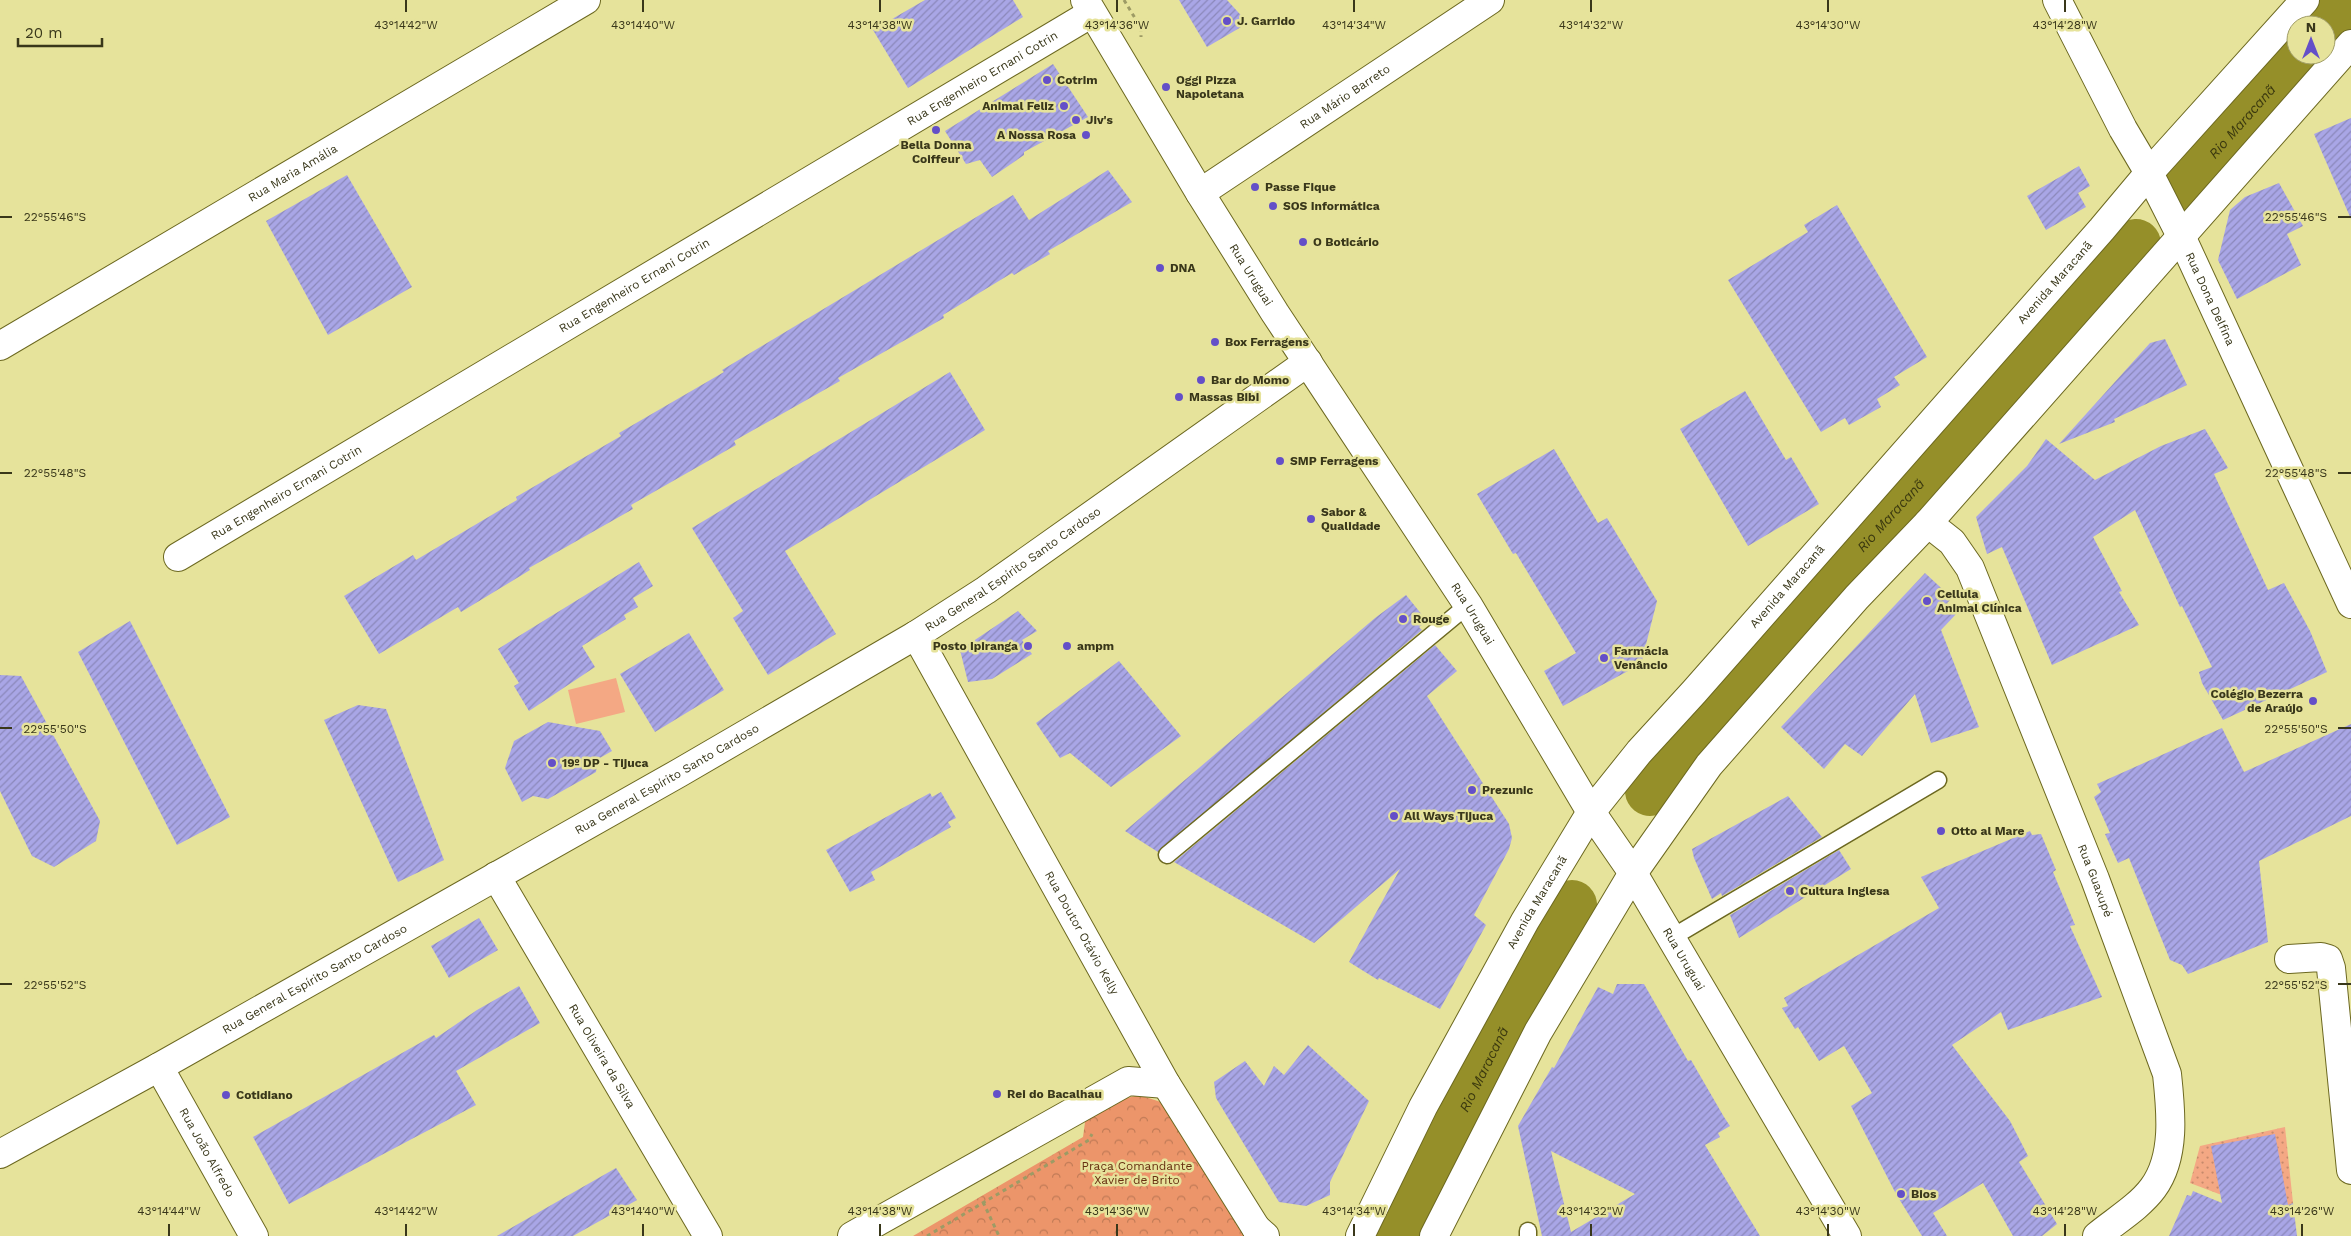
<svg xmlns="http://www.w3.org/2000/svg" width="2351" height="1236" font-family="'Work Sans',sans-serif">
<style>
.forest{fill:url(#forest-crowns)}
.park{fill:url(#park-dots)}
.pitch{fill:#f4a884}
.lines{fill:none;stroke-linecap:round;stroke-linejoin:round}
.river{stroke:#958f29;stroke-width:50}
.building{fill:url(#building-hatch);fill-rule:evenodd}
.service-casing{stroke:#6c6820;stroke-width:19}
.minor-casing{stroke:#6c6820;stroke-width:30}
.tertiary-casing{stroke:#6c6820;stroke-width:30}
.secondary-casing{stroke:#6c6820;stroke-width:30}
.path{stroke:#9d9b65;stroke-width:3;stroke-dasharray:4 4;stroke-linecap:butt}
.service{stroke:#fff;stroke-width:16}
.minor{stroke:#fff;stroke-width:28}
.tertiary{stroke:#fff;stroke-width:28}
.secondary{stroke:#fff;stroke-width:28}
.ticks{fill:none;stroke:#39371a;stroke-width:2}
.poi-dot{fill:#644fc8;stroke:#e6e39b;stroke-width:2}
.labels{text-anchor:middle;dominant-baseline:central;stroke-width:5;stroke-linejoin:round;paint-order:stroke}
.poi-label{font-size:12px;font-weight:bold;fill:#39371a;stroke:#e6e39b;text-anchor:start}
.street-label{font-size:12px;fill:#39371a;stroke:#e6e39b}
.park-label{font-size:12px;fill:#672f11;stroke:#e6e39b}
.water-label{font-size:14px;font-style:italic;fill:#3b390f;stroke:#e6e39b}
.ticks-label{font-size:12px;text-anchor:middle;fill:#39371a;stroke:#e6e39b;stroke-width:5;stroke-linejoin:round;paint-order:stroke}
</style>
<defs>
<pattern id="forest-crowns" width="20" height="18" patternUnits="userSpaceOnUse" patternTransform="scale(1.25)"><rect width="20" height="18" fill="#ec956a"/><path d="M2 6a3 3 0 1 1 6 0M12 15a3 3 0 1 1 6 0" fill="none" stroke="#c07a56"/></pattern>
<pattern id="park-dots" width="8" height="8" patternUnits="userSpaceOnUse" patternTransform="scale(1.25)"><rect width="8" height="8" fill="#f4a884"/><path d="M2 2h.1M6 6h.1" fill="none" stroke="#c78a6b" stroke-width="1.8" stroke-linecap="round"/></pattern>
<pattern id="building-hatch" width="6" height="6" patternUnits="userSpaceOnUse" patternTransform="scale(1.25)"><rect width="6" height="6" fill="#a9a6e6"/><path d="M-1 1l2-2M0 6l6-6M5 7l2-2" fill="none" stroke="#8b88ba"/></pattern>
</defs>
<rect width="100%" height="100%" fill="#e6e39b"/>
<polygon class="forest" points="1139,1095 1164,1103 1245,1236 913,1236 1083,1137 1086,1115 1115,1101"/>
<polygon class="park" points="2285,1127 2293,1203 2269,1213 2190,1183 2200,1146"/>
<polygon class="pitch" points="616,678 625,712 576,724 568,690"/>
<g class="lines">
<g class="river">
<polyline points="2326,26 2349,0"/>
<path id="s1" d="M 2183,188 L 2301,55"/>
<path id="s2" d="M 1650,791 L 1718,706 L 2136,244"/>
<path id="s3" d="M 1401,1236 L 1530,976 L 1549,939 L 1572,905"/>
</g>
</g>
<g class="building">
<polygon points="925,0 1013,0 1023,17 908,88 873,30"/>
<polygon points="1179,0 1227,0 1248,23 1207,47"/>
<polygon points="1053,64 1088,117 1024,152 1024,155 992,177 980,160 966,164 945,131"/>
<polygon points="2351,118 2351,219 2314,134"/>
<polygon points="2079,166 2090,186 2078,193 2086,207 2046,230 2027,196"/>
<polygon points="1108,170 1132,202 1048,251 1050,254 1014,275 1012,273 943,315 944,318 838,378 840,381 734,441 736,445 631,505 633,509 529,568 530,570 461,612 458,607 379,654 344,596 413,555 416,560 517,500 516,497 621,436 619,433 724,372 722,370 1013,195 1029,220"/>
<polygon points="347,175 412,287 328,335 266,221"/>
<polygon points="2279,183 2303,226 2287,234 2301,265 2237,299 2218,260 2230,210 2245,197"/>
<polygon points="1837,205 1927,357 1894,377 1900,385 1877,399 1881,407 1849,425 1845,418 1821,432 1728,280 1808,232 1804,225"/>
<polygon points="2165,339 2187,385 2114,419 2115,422 2059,444 2150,343"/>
<polygon points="950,372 985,430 785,551 836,634 768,675 733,618 743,611 692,528"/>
<polygon points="1745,391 1786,460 1791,457 1819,504 1748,546 1680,429"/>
<polygon points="2205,429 2228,468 2214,474 2268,590 2284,583 2310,631 2327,672 2223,720 2202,683 2199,672 2212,667 2182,606 2180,607 2135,510 2093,537 2122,591 2119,592 2139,625 2052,665 2002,547 1987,554 1976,517 2027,466 2046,439 2095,480 2161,446"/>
<polygon points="1554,449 1598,523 1607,518 1657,601 1641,664 1563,706 1544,671 1576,653 1516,553 1513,554 1477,494"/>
<polygon points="639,562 653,586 633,598 638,607 624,615 626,619 582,646 595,667 529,711 514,686 519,683 498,649"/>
<polygon points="1925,573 1952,598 1947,603 1958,612 1941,630 1979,727 1931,743 1915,694 1862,756 1845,744 1824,769 1781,727"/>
<polygon points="1406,595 1427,621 1419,627 1422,630 1158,852 1125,831 1375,618"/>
<polygon points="1018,611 1037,631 1022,640 1032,654 992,679 968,682 960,650"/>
<polygon points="130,621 230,817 177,845 78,652"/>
<polygon points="689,633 724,690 655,732 620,674"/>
<polygon points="1435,645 1457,671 1427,696 1509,824 1512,838 1509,849 1474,915 1486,925 1440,1009 1379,978 1378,980 1349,962 1400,869 1314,943 1174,862"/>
<polygon points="1119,661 1181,736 1111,787 1070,753 1060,758 1036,723"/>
<polygon points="0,675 21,676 100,821 96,841 54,867 32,856 0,791"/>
<polygon points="358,705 386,709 444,860 398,882 324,720"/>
<polygon points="548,722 600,731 612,751 598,759 596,772 548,799 533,796 522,802 505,768 514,741"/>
<polygon points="2351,724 2351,816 2259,861 2268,942 2188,974 2182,965 2170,960 2129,858 2118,863 2105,834 2110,833 2094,797 2101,792 2097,784 2222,728 2244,772"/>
<polygon points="941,792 956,818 948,822 951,827 871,872 875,880 850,892 826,850 930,793 932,797"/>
<polygon points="1788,796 1822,837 1722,896 1721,893 1712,899 1694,858 1692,849"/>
<polygon points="2030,831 2032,835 2041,834 2056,870 2053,872 2075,925 2070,926 2102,997 2008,1030 2001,1012 1952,1045 2010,1121 2028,1156 2019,1162 2057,1224 2042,1236 2013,1236 1983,1183 1933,1213 1947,1236 1922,1236 1896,1194 1851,1106 1872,1093 1844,1046 1819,1061 1798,1027 1795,1029 1782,1008 1788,1006 1784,998 1939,908 1921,877"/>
<polygon points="1839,850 1851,869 1739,938 1730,915"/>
<polygon points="479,918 498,950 449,978 431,946"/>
<path d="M 1617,984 L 1644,984 L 1688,1061 L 1691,1060 L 1724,1117 L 1730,1126 L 1718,1133 L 1720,1137 L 1705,1145 L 1760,1236 L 1542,1236 L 1518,1126 L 1552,1067 L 1554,1068 L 1598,987 L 1613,994 ZM 1551,1151 L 1635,1194 L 1571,1232 Z"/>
<polygon points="519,986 540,1023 456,1071 476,1105 289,1204 253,1137 434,1035 436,1038 477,1010"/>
<polygon points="1308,1045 1369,1101 1330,1182 1330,1195 1306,1206 1279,1202 1216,1098 1214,1082 1245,1061 1264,1086 1274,1066 1284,1075"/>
<polygon points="2275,1134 2288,1205 2293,1203 2297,1236 2169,1236 2187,1195 2191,1196 2193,1191 2222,1203 2211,1146"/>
<polygon points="616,1168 637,1200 573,1236 497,1236"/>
</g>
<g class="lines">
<g class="service-casing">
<g id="service">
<polyline points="1167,855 1468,605"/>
<polyline points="1671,938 1938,780"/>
<polyline points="1528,1231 1528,1236"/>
</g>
</g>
<g class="minor-casing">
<g id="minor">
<path id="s4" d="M 2057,0 L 2123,129 L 2149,173 L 2181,236 L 2351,604"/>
<path id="s5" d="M 1200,193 L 1490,0"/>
<path id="s6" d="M 0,346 L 586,0"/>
<path id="s7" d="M 1928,523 L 1952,542 L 1970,568 L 2095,879 L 2167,1074 C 2171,1111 2176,1157 2153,1188 C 2139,1207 2115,1221 2097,1236"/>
<path id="s8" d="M 178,557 L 1092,13"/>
<path id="s9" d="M 916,635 L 1166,1084 L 1256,1228"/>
<path id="s10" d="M 496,876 L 708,1236"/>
<polyline points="2289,959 2321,957 2328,959 2331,968 2351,1170"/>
<path id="s11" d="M 159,1067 L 254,1236"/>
<path id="s12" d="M 0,1154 L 159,1067 L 679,773 L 916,635 L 986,590 L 1308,362"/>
<polyline points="852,1236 1128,1081 1166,1084"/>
</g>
</g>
<g class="tertiary-casing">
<g id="tertiary">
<polyline points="1256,1228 1265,1236"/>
<path id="s13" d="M 1360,1236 L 1423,1107 L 1525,921 L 1591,812"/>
<polyline points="1434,1236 1538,1032 1633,873"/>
</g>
</g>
<g class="secondary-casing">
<g id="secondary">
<path id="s14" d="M 1085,0 L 1200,193 L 1275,313 L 1468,605 L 1591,812 L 1633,873 L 1847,1236"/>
<path id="s15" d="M 1591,812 L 1639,752 L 1694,692 L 2102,229 L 2149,173 L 2305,0"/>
<polyline points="1633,873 1709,765 1857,597 1928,523 2351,44"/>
</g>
</g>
<g class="path">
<polyline points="1124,0 1141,28 1141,37"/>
<polyline points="983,1202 999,1236"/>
<polyline points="927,1236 1089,1140 1092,1134"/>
</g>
<use href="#service" class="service"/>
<use href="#minor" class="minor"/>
<use href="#tertiary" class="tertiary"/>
<use href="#secondary" class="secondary"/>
</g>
<path class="ticks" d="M 406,0 L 406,12M 643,0 L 643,12M 880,0 L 880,12M 1117,0 L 1117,12M 1354,0 L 1354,12M 1591,0 L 1591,12M 1828,0 L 1828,12M 2065,0 L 2065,12M 0,217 L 12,217M 2338,217 L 2351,217M 0,473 L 12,473M 2338,473 L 2351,473M 0,728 L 12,728M 2338,728 L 2351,728M 0,984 L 12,984M 2338,984 L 2351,984M 169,1224 L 169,1236M 406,1224 L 406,1236M 643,1224 L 643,1236M 880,1224 L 880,1236M 1117,1224 L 1117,1236M 1354,1224 L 1354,1236M 1591,1224 L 1591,1236M 1828,1224 L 1828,1236M 2065,1224 L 2065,1236M 2302,1224 L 2302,1236"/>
<g class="poi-dot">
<circle cx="1227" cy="21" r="5"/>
<circle cx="1047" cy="80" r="5"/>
<circle cx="1166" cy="87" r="5"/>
<circle cx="1064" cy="106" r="5"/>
<circle cx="1076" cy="120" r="5"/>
<circle cx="936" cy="130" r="5"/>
<circle cx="1086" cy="135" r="5"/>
<circle cx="1255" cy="187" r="5"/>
<circle cx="1273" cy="206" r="5"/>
<circle cx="1303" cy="242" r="5"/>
<circle cx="1160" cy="268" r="5"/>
<circle cx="1215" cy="342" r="5"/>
<circle cx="1201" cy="380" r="5"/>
<circle cx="1179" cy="397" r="5"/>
<circle cx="1280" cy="461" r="5"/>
<circle cx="1311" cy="519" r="5"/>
<circle cx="1927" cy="601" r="5"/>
<circle cx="1403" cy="619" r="5"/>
<circle cx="1028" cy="646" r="5"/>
<circle cx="1067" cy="646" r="5"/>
<circle cx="1604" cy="658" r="5"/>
<circle cx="2313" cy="701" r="5"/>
<circle cx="552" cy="763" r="5"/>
<circle cx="1472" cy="790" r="5"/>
<circle cx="1394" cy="816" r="5"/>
<circle cx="1941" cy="831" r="5"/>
<circle cx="1790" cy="891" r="5"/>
<circle cx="997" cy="1094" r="5"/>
<circle cx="226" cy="1095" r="5"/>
<circle cx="1901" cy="1194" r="5"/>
</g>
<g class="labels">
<g class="poi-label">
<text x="1237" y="21">J. Garrido</text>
<text x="1057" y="80">Cotrim</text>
<text x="1176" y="80">Oggi Pizza<tspan x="1176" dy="14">Napoletana</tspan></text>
<text x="1054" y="106" text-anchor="end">Animal Feliz</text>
<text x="1086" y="120">Jiv's</text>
<text x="1076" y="135" text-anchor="end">A Nossa Rosa</text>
<text x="936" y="145" text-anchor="middle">Bella Donna<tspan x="936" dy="14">Coiffeur</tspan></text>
<text x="1265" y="187">Passe Fique</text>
<text x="1283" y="206">SOS Informática</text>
<text x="1313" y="242">O Boticário</text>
<text x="1170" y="268">DNA</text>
<text x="1225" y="342">Box Ferragens</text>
<text x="1211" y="380">Bar do Momo</text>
<text x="1189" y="397">Massas Bibi</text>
<text x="1290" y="461">SMP Ferragens</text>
<text x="1321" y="512">Sabor &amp;<tspan x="1321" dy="14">Qualidade</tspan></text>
<text x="1937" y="594">Cellula<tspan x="1937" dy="14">Animal Clínica</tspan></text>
<text x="1413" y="619">Rouge</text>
<text x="1018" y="646" text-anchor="end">Posto Ipiranga</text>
<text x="1077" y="646">ampm</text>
<text x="1614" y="651">Farmácia<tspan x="1614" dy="14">Venâncio</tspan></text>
<text x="2303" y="694" text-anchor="end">Colégio Bezerra<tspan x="2303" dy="14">de Araújo</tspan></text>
<text x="562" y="763">19º DP - Tijuca</text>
<text x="1482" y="790">Prezunic</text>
<text x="1404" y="816">All Ways Tijuca</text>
<text x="1951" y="831">Otto al Mare</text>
<text x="1800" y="891">Cultura Inglesa</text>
<text x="1007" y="1094">Rei do Bacalhau</text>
<text x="236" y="1095">Cotidiano</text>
<text x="1911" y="1194">Bios</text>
</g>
<g class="street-label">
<text stroke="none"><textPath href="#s8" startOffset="936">Rua Engenheiro Ernani Cotrin</textPath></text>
<text stroke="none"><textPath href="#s5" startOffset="174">Rua Mário Barreto</textPath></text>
<text stroke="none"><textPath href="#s6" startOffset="340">Rua Maria Amália</textPath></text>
<text stroke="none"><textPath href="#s14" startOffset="321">Rua Uruguai</textPath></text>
<text stroke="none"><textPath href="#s15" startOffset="704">Avenida Maracanã</textPath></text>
<text stroke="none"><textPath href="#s8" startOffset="531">Rua Engenheiro Ernani Cotrin</textPath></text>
<text stroke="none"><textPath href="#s4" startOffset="336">Rua Dona Delfina</textPath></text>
<text stroke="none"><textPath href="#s8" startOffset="126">Rua Engenheiro Ernani Cotrin</textPath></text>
<text stroke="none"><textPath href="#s12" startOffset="1170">Rua General Espírito Santo Cardoso</textPath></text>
<text stroke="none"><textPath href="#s15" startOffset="299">Avenida Maracanã</textPath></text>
<text stroke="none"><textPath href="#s14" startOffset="726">Rua Uruguai</textPath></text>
<text stroke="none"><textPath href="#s12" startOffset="765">Rua General Espírito Santo Cardoso</textPath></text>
<text stroke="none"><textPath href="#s7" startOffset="399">Rua Guaxupé</textPath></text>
<text stroke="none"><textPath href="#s13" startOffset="378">Avenida Maracanã</textPath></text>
<text stroke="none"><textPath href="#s9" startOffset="341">Rua Doutor Otávio Kelly</textPath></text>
<text stroke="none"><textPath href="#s14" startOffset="1131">Rua Uruguai</textPath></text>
<text stroke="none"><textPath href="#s12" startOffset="360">Rua General Espírito Santo Cardoso</textPath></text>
<text stroke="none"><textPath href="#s10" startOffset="209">Rua Oliveira da Silva</textPath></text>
<text stroke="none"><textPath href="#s11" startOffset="98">Rua João Alfredo</textPath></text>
</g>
<g class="park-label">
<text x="1137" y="1166">Praça Comandante<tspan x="1137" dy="14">Xavier de Brito</tspan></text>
</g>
<g class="water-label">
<text stroke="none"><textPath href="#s1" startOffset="89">Rio Maracanã</textPath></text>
<text stroke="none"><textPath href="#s2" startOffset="366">Rio Maracanã</textPath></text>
<text stroke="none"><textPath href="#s3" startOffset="186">Rio Maracanã</textPath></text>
</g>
</g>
<g class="ticks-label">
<text x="406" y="29">43°14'42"W</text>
<text x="643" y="29">43°14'40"W</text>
<text x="880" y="29">43°14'38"W</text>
<text x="1117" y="29">43°14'36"W</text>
<text x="1354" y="29">43°14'34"W</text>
<text x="1591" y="29">43°14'32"W</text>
<text x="1828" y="29">43°14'30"W</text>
<text x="2065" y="29">43°14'28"W</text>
<text x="55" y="221">22°55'46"S</text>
<text x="2296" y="221">22°55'46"S</text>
<text x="55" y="477">22°55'48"S</text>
<text x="2296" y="477">22°55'48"S</text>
<text x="55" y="733">22°55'50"S</text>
<text x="2296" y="733">22°55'50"S</text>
<text x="55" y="989">22°55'52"S</text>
<text x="2296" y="989">22°55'52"S</text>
<text x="169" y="1215">43°14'44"W</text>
<text x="406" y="1215">43°14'42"W</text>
<text x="643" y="1215">43°14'40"W</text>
<text x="880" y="1215">43°14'38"W</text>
<text x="1117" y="1215">43°14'36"W</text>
<text x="1354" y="1215">43°14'34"W</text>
<text x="1591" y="1215">43°14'32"W</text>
<text x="1828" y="1215">43°14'30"W</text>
<text x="2065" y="1215">43°14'28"W</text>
<text x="2302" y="1215">43°14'26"W</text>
</g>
<g transform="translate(2311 40)"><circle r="24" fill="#e6e39b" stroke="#a19e67"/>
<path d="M0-4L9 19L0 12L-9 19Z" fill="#644fc8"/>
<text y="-8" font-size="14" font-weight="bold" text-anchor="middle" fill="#39371a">N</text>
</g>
<path d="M18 38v8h84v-8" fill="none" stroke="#39371a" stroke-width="2.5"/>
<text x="25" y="38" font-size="15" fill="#39371a" stroke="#e6e39b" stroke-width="4" paint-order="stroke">20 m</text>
</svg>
